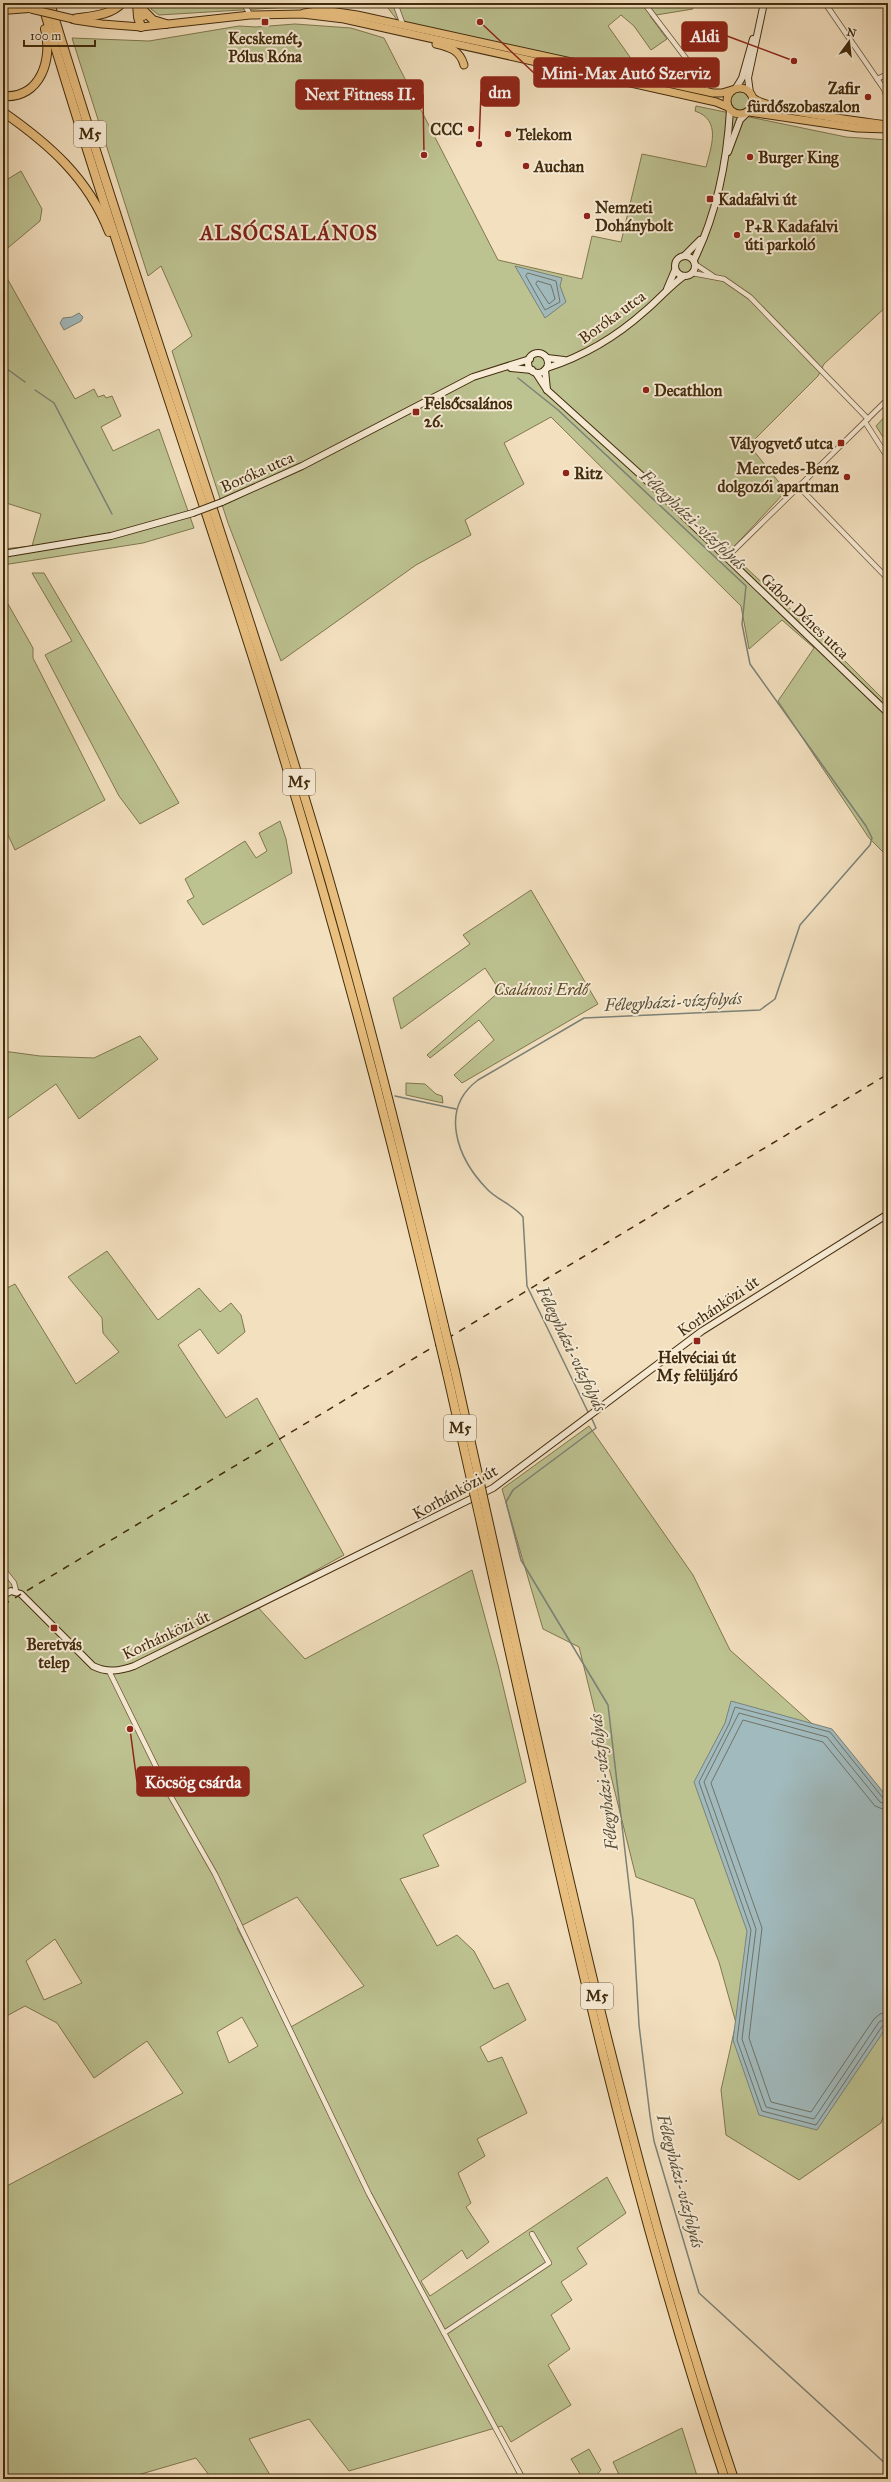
<svg xmlns="http://www.w3.org/2000/svg" width="891" height="2482" font-family="'IM FELL Great Primer',serif">
<style>
.green{fill:#bdc291;stroke:#80774f;fill-rule:evenodd}
.water{fill:#a1babd;stroke:#7b8177}
.lines{fill:none;stroke-linecap:round;stroke-linejoin:round}
.shore{stroke:#727365;stroke-width:1}
.stream{stroke:#7b8177;stroke-width:1.5}
.street-casing{stroke:#6f593a;stroke-width:6}
.secondary-casing{stroke:#432c0d;stroke-width:8}
.primary-casing{stroke:#432c0d;stroke-width:9}
.highway-casing{stroke:#432c0d;stroke-width:10}
.street{stroke:#f7ebd5;stroke-width:4.5}
.secondary{stroke:#f7ebd5;stroke-width:6}
.primary{stroke:#eac080;stroke-width:7}
.highway{stroke:#eac080;stroke-width:8}
.rail{stroke:#432c0d;stroke-width:1.5;stroke-dasharray:7 7;stroke-linecap:butt}
.secondary-bridge-casing{stroke:#432c0d;stroke-width:8;stroke-linecap:butt}
.primary-bridge-casing{stroke:#432c0d;stroke-width:9;stroke-linecap:butt}
.highway-bridge-casing{stroke:#432c0d;stroke-width:10;stroke-linecap:butt}
.secondary-bridge{stroke:#f7ebd5;stroke-width:6}
.primary-bridge{stroke:#eac080;stroke-width:7}
.highway-bridge{stroke:#eac080;stroke-width:8}
.poi-dot{fill:#8f2418;stroke:#f7ebd5;stroke-width:1.5}
.labels{text-anchor:middle;dominant-baseline:central;stroke-width:4;stroke-linejoin:round;paint-order:stroke}
.shield{fill:#f7ebd5;stroke:#796549;stroke-width:1}
.shield-label{font-size:15px;font-weight:bold;fill:#432c0d}
.poi-label{font-size:16px;font-weight:bold;fill:#432c0d;stroke:#f7ebd5;text-anchor:start}
.street-label{font-size:16px;fill:#432c0d;stroke:#f7ebd5}
.park-label{font-size:16px;font-style:italic;fill:#5b4a27;stroke:#f7ebd5}
.water-label{font-size:17px;font-style:italic;fill:#5a5039;stroke:#f7ebd5}
.district-label{font-size:20px;font-weight:bold;letter-spacing:1px;fill:#7a1f14;stroke:#f7ebd5}
.leader{fill:none;stroke:#8f2418;stroke-width:1.5}
.callout-dot{fill:#8f2418;stroke:#f7ebd5;stroke-width:1.5}
.callout{fill:#8f2418;stroke:#8f2418;stroke-width:1.5}
.callout-label{font-size:17px;text-anchor:middle;font-weight:bold;fill:#fff}
</style>
<rect width="100%" height="100%" fill="#f3e0bf"/>
<filter id="stains"><feTurbulence type="fractalNoise" baseFrequency=".005" numOctaves="4"/><feColorMatrix values="0 0 0 0 .2 0 0 0 0 .09 0 0 0 0 .02 0 0 0 .5 -.17"/></filter>
<radialGradient id="worn" r=".72"><stop offset=".6" stop-color="#630" stop-opacity="0"/><stop offset="1" stop-color="#630" stop-opacity=".3"/></radialGradient>
<g class="green">
<polygon points="151,3 312,3 323,5 159,15 151,9"/>
<polygon points="384,3 689,3 693,9 650,16 667,39 651,50 634,26 621,15 608,26 642,74 398,21"/>
<path d="M 295,24 L 351,28 L 384,38 L 498,260 L 582,279 L 592,236 L 621,242 L 642,154 L 706,167 C 711,147 722,120 695,111 L 696,106 L 846,137 L 888,140 L 888,305 L 824,364 L 818,376 L 749,445 L 786,491 L 729,552 L 821,637 L 888,704 L 888,857 L 869,838 L 778,701 L 814,648 L 782,620 L 749,649 L 741,606 L 551,417 L 504,443 L 524,484 L 465,520 L 471,535 L 416,565 L 281,661 L 228,523 L 172,351 L 192,336 L 161,266 L 148,276 L 72,38 L 149,41 L 239,26 L 256,27 Z"/>
<circle cx="739" cy="101" r="10"/>
<polygon points="21,171 42,209 40,221 3,252 3,182"/>
<polygon points="3,271 75,399 94,389 98,397 104,395 106,398 112,396 121,416 101,427 113,451 159,429 194,528 143,543 3,565 3,549 32,546 41,514 3,502"/>
<polygon points="888,413 888,445 876,426"/>
<polygon points="32,573 44,573 179,803 140,824 119,796 45,655 72,641"/>
<polygon points="8,604 33,648 33,658 105,800 15,850 3,824 3,606"/>
<polygon points="280,821 286,839 292,873 203,925 187,901 194,897 185,879 245,841 256,858 267,851 259,833"/>
<polygon points="531,890 598,1004 462,1083 454,1075 494,1040 479,1020 430,1058 427,1055 500,991 485,968 401,1029 393,998 470,944 463,935"/>
<polygon points="140,1036 158,1059 79,1119 56,1084 3,1122 3,1051 40,1056 94,1058"/>
<polygon points="406,1083 425,1084 436,1094 442,1096 443,1103 406,1095"/>
<path d="M 107,1251 L 158,1320 L 199,1288 L 220,1312 L 231,1303 L 241,1315 L 245,1332 L 218,1354 L 200,1329 L 178,1345 L 226,1418 L 257,1398 L 344,1555 L 255,1604 L 305,1659 L 472,1570 L 498,1665 L 526,1782 L 423,1835 L 439,1866 L 400,1879 L 437,1946 L 457,1935 L 474,1951 L 494,1989 L 508,1983 L 526,2020 L 480,2047 L 488,2062 L 502,2057 L 527,2113 L 477,2139 L 485,2156 L 458,2173 L 471,2203 L 466,2207 L 489,2242 L 467,2259 L 462,2250 L 421,2281 L 430,2296 L 607,2177 L 626,2213 L 577,2248 L 587,2264 L 561,2282 L 572,2300 L 551,2315 L 570,2349 L 548,2365 L 571,2405 L 511,2442 L 502,2426 L 349,2471 L 309,2419 L 249,2439 L 270,2475 L 257,2479 L 212,2479 L 196,2458 L 124,2479 L 3,2479 L 3,2188 L 183,2093 L 147,2041 L 94,2078 L 57,2023 L 25,2006 L 3,2018 L 3,1290 L 15,1284 L 76,1384 L 119,1352 L 103,1333 L 102,1318 L 68,1277 ZM 297,1897 L 364,1986 L 289,2028 L 237,1928 ZM 55,1939 L 82,1983 L 44,2000 L 26,1961 ZM 242,2017 L 258,2046 L 229,2063 L 217,2032 Z"/>
<polygon points="589,1426 693,1575 730,1650 838,1747 888,1864 888,2102 881,2123 799,2180 726,2135 721,2090 736,2023 719,1962 694,1899 636,1877 579,1647 543,1629 502,1489"/>
<polygon points="682,2428 698,2479 621,2479 613,2462"/>
<polygon points="589,2449 601,2470 593,2479 583,2479 571,2459"/>
</g>
<g class="water">
<polygon points="515,266 562,278 560,286 566,302 545,318"/>
<polygon points="79,313 83,317 81,321 64,330 60,323 63,318 72,317"/>
<polygon points="731,1701 832,1729 888,1798 888,2025 817,2130 759,2115 733,2040 747,1931 694,1782 725,1723"/>
</g>
<g class="lines">
<g class="shore">
<polygon points="528,273 556,281 560,302 545,310 526,276"/>
<polygon points="538,281 551,285 555,299 549,304 536,284"/>
<polyline points="888,1800 883,1798 830,1732 735,1707 729,1724 699,1782 751,1930 737,2040 762,2111 816,2125 883,2025 888,2023"/>
<polyline points="888,1805 880,1802 827,1737 739,1713 704,1782 756,1929 742,2039 766,2107 814,2119 879,2022 888,2018"/>
<polyline points="888,1811 875,1806 823,1742 743,1720 711,1783 762,1928 749,2038 771,2102 811,2112 874,2019 880,2014 888,2012"/>
</g>
<g class="stream">
<polyline points="3,366 25,382"/>
<path d="M 518,378 L 558,410 L 746,586 L 742,624 L 750,664 L 866,826 L 872,838 L 870,845 L 800,925 L 775,999 L 760,1010 L 584,1018 L 478,1080 C 438,1110 458,1159 487,1189 C 497,1200 514,1205 523,1217 L 527,1286 L 589,1414"/>
<polyline points="35,390 54,403 112,514"/>
<polyline points="395,1096 456,1109"/>
<polyline points="591,1417 596,1428 513,1490 506,1502 521,1560 608,1705 633,1920 639,2025 650,2116 654,2141 699,2293 888,2466"/>
</g>
<g class="street-casing">
<g id="street">
<polyline points="244,3 250,15"/>
<polyline points="395,3 403,25"/>
<polyline points="644,3 707,86"/>
<polyline points="825,3 884,89 887,98 887,125"/>
<polyline points="877,79 888,74"/>
<polyline points="695,264 713,276"/>
<polyline points="692,273 724,279 750,297 868,419"/>
<polyline points="865,422 888,458"/>
<polyline points="799,487 888,579"/>
<polyline points="726,558 888,399"/>
<polyline points="3,1569 14,1583 16,1591"/>
<polyline points="109,1671 170,1795 215,1874 369,2194 523,2479"/>
<polyline points="444,2333 549,2263 532,2234"/>
</g>
</g>
<g class="secondary-casing">
<g id="secondary">
<polyline points="736,88 742,78 753,39"/>
<polyline points="750,93 748,78 764,3"/>
<polyline points="728,152 740,120 747,113"/>
<circle cx="685" cy="266" r="10"/>
<polyline points="684,256 700,240"/>
<path d="M 694,260 C 717,213 727,162 730,110"/>
<polyline points="667,289 675,270"/>
<circle cx="538" cy="363" r="10"/>
<polyline points="547,358 564,360"/>
<polyline points="511,368 532,370"/>
<path d="M 547,368 C 584,356 616,337 645,311 C 658,300 670,286 684,276"/>
<polyline points="545,370 547,390"/>
<polyline points="536,373 547,390 643,477 888,713"/>
<polyline points="222,502 302,466 473,377 530,359"/>
<polyline points="3,554 111,536 193,513"/>
<path d="M 3,1595 L 11,1591 L 21,1594 L 93,1666 C 107,1673 120,1671 134,1666 L 493,1488 L 702,1331 L 888,1214"/>
</g>
</g>
<g class="primary-casing">
<g id="primary">
<polyline points="15,3 28,8"/>
<polyline points="304,13 323,10 357,15 713,93 722,93 732,90"/>
<polyline points="75,20 102,24 141,27 250,15 302,14 344,19 716,102 728,107"/>
<path d="M 436,44 C 449,47 460,50 464,65"/>
<circle cx="740" cy="101" r="13"/>
<path d="M 753,98 C 768,110 863,122 887,125"/>
<polyline points="749,112 857,128 888,129"/>
</g>
</g>
<g class="highway-casing">
<g id="highway">
<path d="M 42,3 C 109,229 188,452 259,677 C 326,892 385,1108 436,1327"/>
<path d="M 50,3 C 137,291 239,574 324,862 C 369,1016 407,1170 444,1326"/>
<polyline points="137,3 138,17 141,27"/>
<polyline points="143,3 143,16"/>
<polyline points="3,10 29,8"/>
<polyline points="144,11 153,20 166,24"/>
<path d="M 73,19 C 90,16 110,16 122,3"/>
<path d="M 3,96 C 41,99 53,58 45,29"/>
<path d="M 3,112 C 49,144 88,178 109,232"/>
<polyline points="455,1371 479,1479"/>
<polyline points="447,1373 472,1484"/>
<path d="M 485,1506 C 558,1832 627,2161 734,2479"/>
<path d="M 478,1510 C 551,1835 619,2163 725,2479"/>
</g>
</g>
<use href="#street" class="street"/>
<use href="#secondary" class="secondary"/>
<use href="#primary" class="primary"/>
<use href="#highway" class="highway"/>
<polyline class="rail" points="3,1605 888,1074"/>
<g class="secondary-bridge-casing">
<polyline id="secondary-bridge" points="193,513 222,502"/>
</g>
<g class="primary-bridge-casing">
<polyline id="primary-bridge" points="31,9 73,19"/>
</g>
<g class="highway-bridge-casing">
<g id="highway-bridge">
<polyline points="444,1326 455,1371"/>
<polyline points="436,1327 447,1373"/>
<polyline points="479,1479 485,1506"/>
<polyline points="472,1484 478,1510"/>
</g>
</g>
<use href="#secondary-bridge" class="secondary-bridge"/>
<use href="#primary-bridge" class="primary-bridge"/>
<use href="#highway-bridge" class="highway-bridge"/>
</g>
<g class="poi-dot">
<rect x="261" y="18" width="8" height="8" rx="2"/>
<circle cx="868" cy="97" r="4"/>
<circle cx="471" cy="129" r="4"/>
<circle cx="508" cy="134" r="4"/>
<circle cx="750" cy="157" r="4"/>
<circle cx="526" cy="166" r="4"/>
<rect x="706" y="195" width="8" height="8" rx="2"/>
<circle cx="587" cy="216" r="4"/>
<circle cx="737" cy="235" r="4"/>
<circle cx="646" cy="390" r="4"/>
<rect x="412" y="408" width="8" height="8" rx="2"/>
<rect x="837" y="439" width="8" height="8" rx="2"/>
<circle cx="566" cy="473" r="4"/>
<circle cx="847" cy="477" r="4"/>
<rect x="693" y="1337" width="8" height="8" rx="2"/>
<rect x="50" y="1624" width="8" height="8" rx="2"/>
</g>
<g class="labels">
<g class="shield">
<rect x="74" y="121" width="32" height="26" rx="3"/>
<rect x="283" y="769" width="32" height="26" rx="3"/>
<rect x="444" y="1415" width="32" height="26" rx="3"/>
<rect x="581" y="1983" width="32" height="26" rx="3"/>
</g>
<g class="shield-label">
<text x="90" y="134">M5</text>
<text x="299" y="782">M5</text>
<text x="460" y="1428">M5</text>
<text x="597" y="1996">M5</text>
</g>
<g class="poi-label">
<text x="265" y="38" text-anchor="middle">Kecskemét,<tspan x="265" dy="18">Pólus Róna</tspan></text>
<text x="860" y="88" text-anchor="end">Zafir<tspan x="860" dy="18">fürdőszobaszalon</tspan></text>
<text x="463" y="129" text-anchor="end">CCC</text>
<text x="516" y="134">Telekom</text>
<text x="758" y="157">Burger King</text>
<text x="534" y="166">Auchan</text>
<text x="718" y="199">Kadafalvi út</text>
<text x="595" y="207">Nemzeti<tspan x="595" dy="18">Dohánybolt</tspan></text>
<text x="745" y="226">P+R Kadafalvi<tspan x="745" dy="18">úti parkoló</tspan></text>
<text x="654" y="390">Decathlon</text>
<text x="424" y="403">Felsőcsalános<tspan x="424" dy="18">26.</tspan></text>
<text x="833" y="443" text-anchor="end">Vályogvető utca</text>
<text x="839" y="468" text-anchor="end">Mercedes-Benz<tspan x="839" dy="18">dolgozói apartman</tspan></text>
<text x="574" y="473">Ritz</text>
<text x="697" y="1357" text-anchor="middle">Helvéciai út<tspan x="697" dy="18">M5 felüljáró</tspan></text>
<text x="54" y="1644" text-anchor="middle">Beretvás<tspan x="54" dy="18">telep</tspan></text>
</g>
<g class="street-label">
<text transform="translate(612 317) rotate(-36)">Boróka utca</text>
<text transform="translate(257 472) rotate(-24)">Boróka utca</text>
<text transform="translate(805 616) rotate(44)">Gábor Dénes utca</text>
<text transform="translate(718 1306) rotate(-34)">Korhánközi út</text>
<text transform="translate(455 1492) rotate(-29)">Korhánközi út</text>
<text transform="translate(166 1635) rotate(-25)">Korhánközi út</text>
</g>
<g class="park-label">
<text x="541" y="989">Csalánosi Erdő</text>
</g>
<g class="water-label">
<text transform="translate(693 520) rotate(43)">Félegyházi-vízfolyás</text>
<text transform="translate(673 1002) rotate(-3)">Félegyházi-vízfolyás</text>
<text transform="translate(571 1349) rotate(64)">Félegyházi-vízfolyás</text>
<text transform="translate(604 1782) rotate(-97)">Félegyházi-vízfolyás</text>
<text transform="translate(680 2181) rotate(75)">Félegyházi-vízfolyás</text>
</g>
<g class="district-label">
<text x="289" y="233">ALSÓCSALÁNOS</text>
</g>
</g>
<path class="leader" d="M794 61L727 36M480 22L534 73M479 144L481 92M424 155L423 94M130 1729L137 1782"/>
<g class="callout-dot">
<circle cx="794" cy="61" r="4"/>
<circle cx="480" cy="22" r="4"/>
<circle cx="479" cy="144" r="4"/>
<circle cx="424" cy="155" r="4"/>
<circle cx="130" cy="1729" r="4"/>
</g>
<g class="callout">
<rect x="682" y="22" width="45" height="29" rx="4"/>
<rect x="534" y="58" width="185" height="29" rx="4"/>
<rect x="481" y="77" width="38" height="29" rx="4"/>
<rect x="296" y="80" width="127" height="29" rx="4"/>
<rect x="137" y="1767" width="112" height="29" rx="4"/>
</g>
<g class="callout-label">
<text x="705" y="42">Aldi</text>
<text x="626" y="79">Mini-Max Autó Szerviz</text>
<text x="500" y="98">dm</text>
<text x="360" y="100">Next Fitness II.</text>
<text x="193" y="1788">Köcsög csárda</text>
</g>
<rect width="891" height="2482" fill="none" stroke="#f3e0bf" stroke-width="16"/>
<rect x="4" y="4" width="883" height="2474" fill="none" stroke="#432c0d" stroke-width="2"/>
<rect x="8" y="8" width="875" height="2466" fill="none" stroke="#432c0d"/>
<g transform="translate(849 42) rotate(15)" stroke="#f7ebd5" stroke-width="3" paint-order="stroke">
<path d="M0-3L7 15L0 10L-7 15Z" fill="#432c0d"/>
<text y="-6" font-size="11" font-weight="bold" text-anchor="middle" fill="#432c0d">N</text>
</g>
<path d="M24 40v6h71v-6" fill="none" stroke="#432c0d" stroke-width="2"/>
<text x="30" y="40" font-size="12" fill="#432c0d" stroke="#f7ebd5" stroke-width="3" paint-order="stroke">100 m</text>
<rect width="100%" height="100%" filter="url(#stains)"/>
<rect width="100%" height="100%" fill="url(#worn)"/>
</svg>
